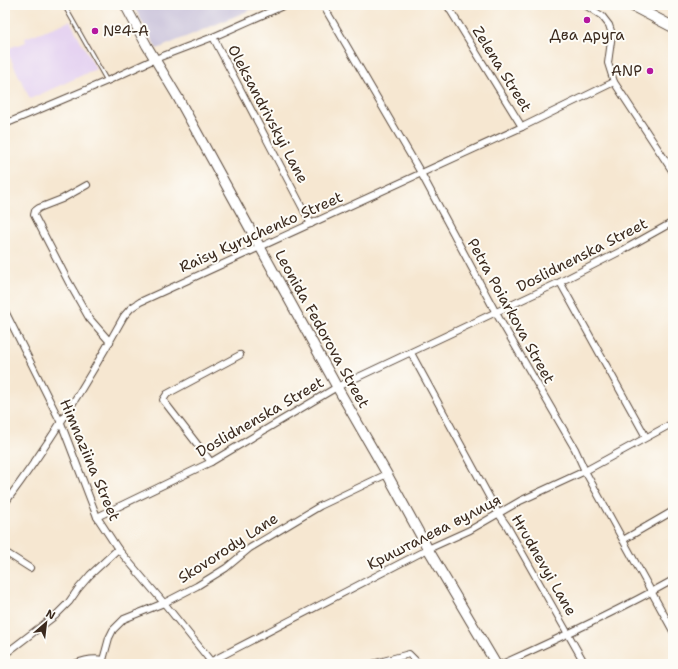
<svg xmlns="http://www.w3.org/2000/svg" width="678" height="669" font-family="'Shantell Sans',sans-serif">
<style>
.built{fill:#e5d3f1}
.industrial{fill:#c7c0d9}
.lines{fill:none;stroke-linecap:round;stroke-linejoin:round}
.lane-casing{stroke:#574639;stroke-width:5}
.street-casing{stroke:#574639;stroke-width:8}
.secondary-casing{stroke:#574639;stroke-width:11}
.primary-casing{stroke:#574639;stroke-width:12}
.lane{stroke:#fff;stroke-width:3}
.street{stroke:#fff;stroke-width:6}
.secondary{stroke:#fff;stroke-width:9}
.primary{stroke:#fff;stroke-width:10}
.poi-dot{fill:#b5179e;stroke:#fdfcf7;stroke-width:1.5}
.labels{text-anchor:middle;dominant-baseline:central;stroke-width:4;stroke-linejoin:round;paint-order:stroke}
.poi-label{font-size:15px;fill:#3b2a1e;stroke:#fdfcf7;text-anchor:start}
.street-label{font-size:15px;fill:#3b2a1e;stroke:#fdfcf7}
</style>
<rect width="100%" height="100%" fill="#fdfcf7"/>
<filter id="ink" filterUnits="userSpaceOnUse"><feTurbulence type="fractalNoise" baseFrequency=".025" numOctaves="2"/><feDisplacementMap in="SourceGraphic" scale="8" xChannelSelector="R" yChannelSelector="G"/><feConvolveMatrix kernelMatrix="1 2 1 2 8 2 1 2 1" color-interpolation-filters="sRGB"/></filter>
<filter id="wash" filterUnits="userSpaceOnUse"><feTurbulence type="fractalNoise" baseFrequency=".012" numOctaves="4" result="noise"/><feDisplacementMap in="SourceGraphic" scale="16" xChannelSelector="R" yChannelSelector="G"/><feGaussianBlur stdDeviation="0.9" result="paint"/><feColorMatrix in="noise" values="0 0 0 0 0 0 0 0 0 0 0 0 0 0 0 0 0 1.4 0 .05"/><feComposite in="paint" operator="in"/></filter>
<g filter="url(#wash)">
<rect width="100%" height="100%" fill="#f6e7d1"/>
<polygon class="built" points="70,21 96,69 30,99 6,49 26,42 25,38"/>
<polygon class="industrial" points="133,5 262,5 157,49"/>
</g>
<g filter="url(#ink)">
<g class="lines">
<g class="lane-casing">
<polyline id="lane" points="64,5 107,81"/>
</g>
<g class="street-casing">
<g id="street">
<polyline points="323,5 421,173 496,313 575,449 585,471 673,631"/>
<polyline points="447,5 522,127"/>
<polyline points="585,5 602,16 609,25 612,34 608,63 614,82 673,172"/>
<polyline points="213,37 311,224"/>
<polyline points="5,124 107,81 155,59 213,37 285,5"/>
<polyline points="87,185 62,199 39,208 35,211 34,215 68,281 89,318 110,342"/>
<polyline points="560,282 646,437"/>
<polyline points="5,311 61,423 97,517 118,549 164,603 213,664"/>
<polyline points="411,353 498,513 507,526 585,664"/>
<polyline points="211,462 163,400 167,394 240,355"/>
<path d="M 5,503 C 49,444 88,381 124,316 L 131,308 L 140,302 L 522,127 L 614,82"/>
<polyline points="97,517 211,462 337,387 560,282 623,250 673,222"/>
<polyline points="623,540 673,511"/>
<polyline points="5,552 30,568"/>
<polyline points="5,654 56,615 69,602 78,589 90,575 118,549"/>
<path d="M 75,664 C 84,660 92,658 103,660"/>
<polyline points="103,664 103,660 109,638 113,630 124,619 164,603 197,586 226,568 250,548 320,506 387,474"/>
<polyline points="206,664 428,549 470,530 520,501 585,471 673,423"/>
<polyline points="372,664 409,654 417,662"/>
<path d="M 502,664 C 560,638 618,611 673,580"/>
</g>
</g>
<g class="secondary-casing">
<polyline id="secondary" points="125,5 147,46 177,96 337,387 387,474 428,549 496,664"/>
</g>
<g class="primary-casing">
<polyline id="primary" points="631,5 673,27"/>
</g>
<use href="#lane" class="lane"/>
<use href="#street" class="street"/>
<use href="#secondary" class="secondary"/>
<use href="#primary" class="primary"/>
</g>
</g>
<g class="poi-dot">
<circle cx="587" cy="20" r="4"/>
<circle cx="95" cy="31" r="4"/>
<circle cx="650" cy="71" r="4"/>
</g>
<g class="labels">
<g class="poi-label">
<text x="103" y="31">№4-А</text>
<text x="587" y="35" text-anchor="middle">Два друга</text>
<text x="642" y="71" text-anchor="end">ANP</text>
</g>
<g class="street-label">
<text transform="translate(502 69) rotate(58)">Zelena Street</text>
<text transform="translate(268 114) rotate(62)">Oleksandrivskyi Lane</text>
<text transform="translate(261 232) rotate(-24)">Raisy Kyrychenko Street</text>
<text transform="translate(582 255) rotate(-27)">Doslidnenska Street</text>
<text transform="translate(511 311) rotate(61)">Petra Poiarkova Street</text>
<text transform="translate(322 329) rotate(61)">Leonida Fedorova Street</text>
<text transform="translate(260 417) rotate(-30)">Doslidnenska Street</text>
<text transform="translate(90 460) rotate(67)">Himnaziina Street</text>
<text transform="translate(434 532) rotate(-27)">Кришталева вулиця</text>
<text transform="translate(228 548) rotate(-33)">Skovorody Lane</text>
<text transform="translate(544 565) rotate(60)">Hrudnevyi Lane</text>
</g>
</g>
<rect width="678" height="669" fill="none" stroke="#fdfcf7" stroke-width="20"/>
<g transform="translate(46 623) rotate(28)" stroke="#fdfcf7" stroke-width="3" paint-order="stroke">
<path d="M0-3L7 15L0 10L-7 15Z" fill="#3b2a1e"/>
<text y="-6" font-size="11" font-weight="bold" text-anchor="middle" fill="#3b2a1e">N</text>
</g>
</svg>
